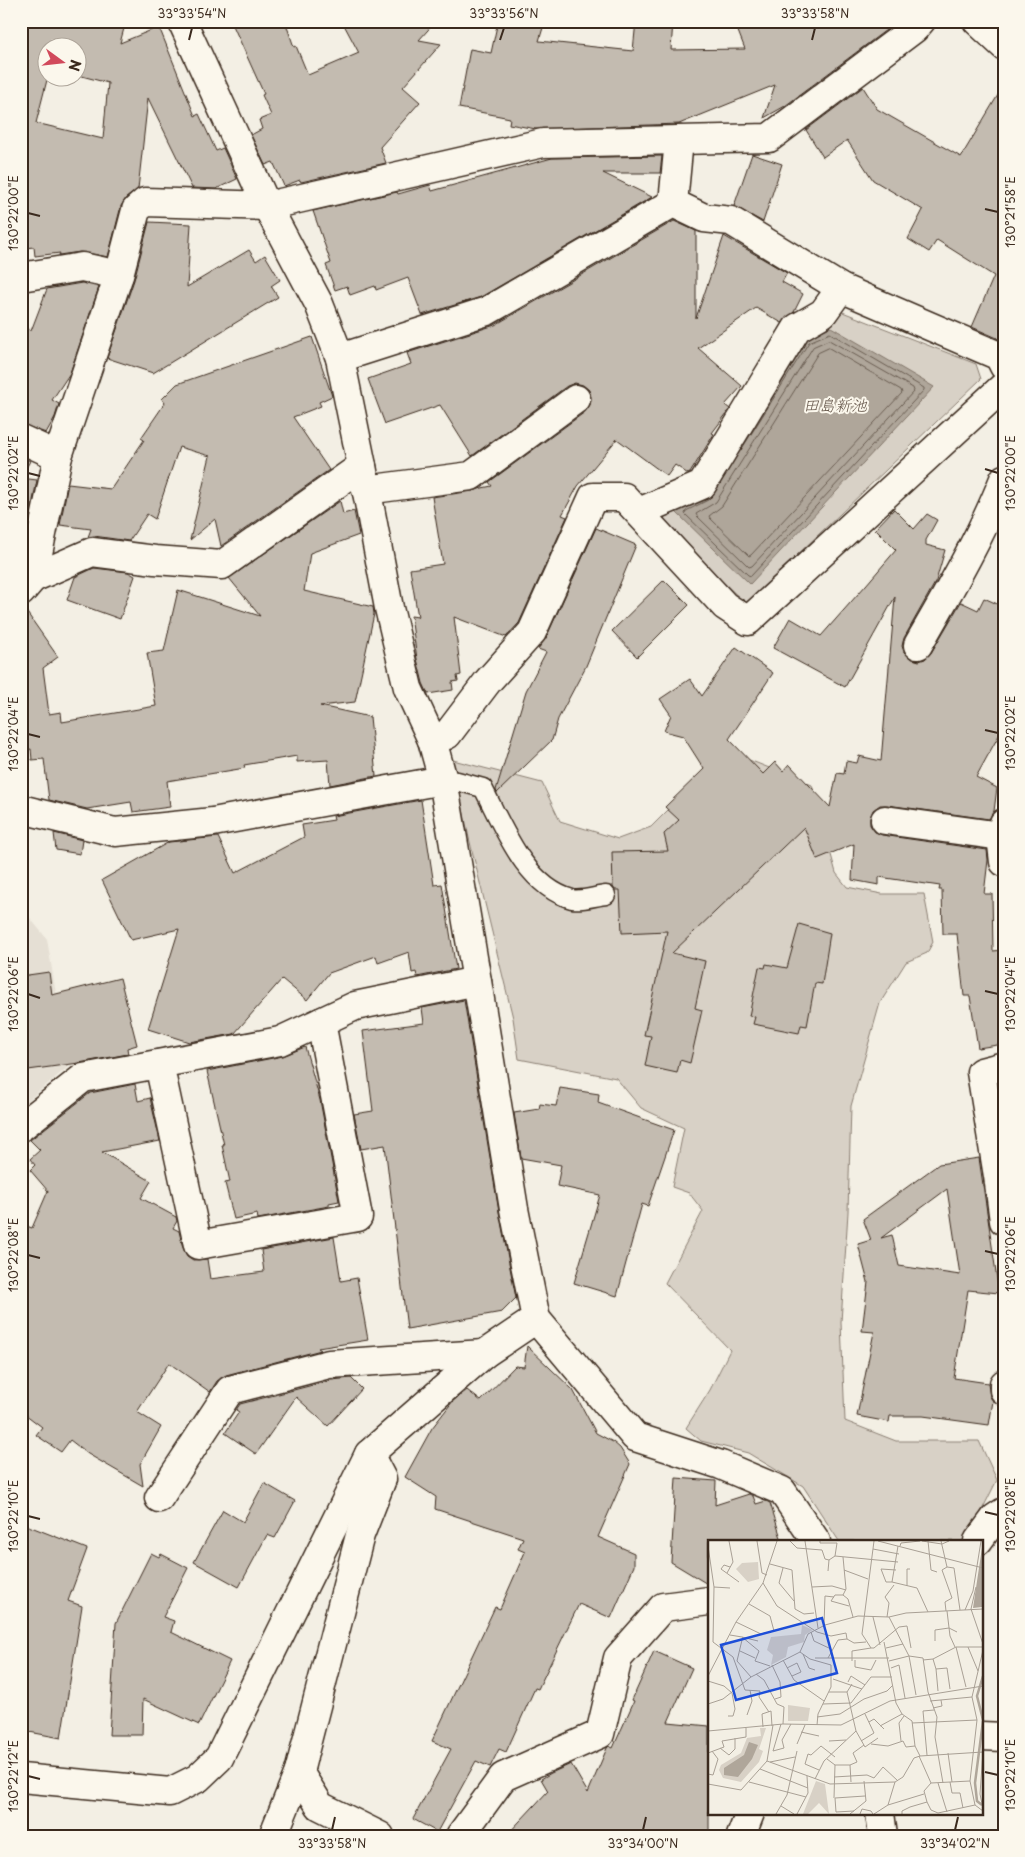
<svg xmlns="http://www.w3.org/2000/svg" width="1025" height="1857" font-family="'Playpen Sans','Klee One',sans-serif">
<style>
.built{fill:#e5dfd4}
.green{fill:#d8d1c6;stroke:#8a7e72}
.water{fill:#afa69a;stroke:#817468}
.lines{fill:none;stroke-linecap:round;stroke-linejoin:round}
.shore{stroke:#695c50;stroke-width:1}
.building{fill:#c3bbb0;stroke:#3b2a1e;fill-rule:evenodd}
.service-casing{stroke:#3b2a1e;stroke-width:21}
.minor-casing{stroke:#3b2a1e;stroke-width:31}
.tertiary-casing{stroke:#3b2a1e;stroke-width:31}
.service{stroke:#fbf7ec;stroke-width:18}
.minor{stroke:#fbf7ec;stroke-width:28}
.tertiary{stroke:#fbf7ec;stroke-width:28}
.ticks{fill:none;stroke:#3b2a1e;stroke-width:2}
.labels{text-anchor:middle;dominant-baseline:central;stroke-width:4;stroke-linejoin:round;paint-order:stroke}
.water-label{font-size:16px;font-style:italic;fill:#645549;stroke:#fbf7ec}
.inset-river{fill:none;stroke:#afa69a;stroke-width:2.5}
.inset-road{fill:none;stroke:#a9a095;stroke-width:1}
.view{fill:#1d4ed8;fill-opacity:0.15;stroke:#1d4ed8;stroke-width:2.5}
.inset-edge{fill:none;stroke:#3b2a1e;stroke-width:2.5}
.neatline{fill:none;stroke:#3b2a1e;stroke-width:2}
.ticks-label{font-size:12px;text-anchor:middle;fill:#3b2a1e}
</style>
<rect width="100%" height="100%" fill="#f3efe4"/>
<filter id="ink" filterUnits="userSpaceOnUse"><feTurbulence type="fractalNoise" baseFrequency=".02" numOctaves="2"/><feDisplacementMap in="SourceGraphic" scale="10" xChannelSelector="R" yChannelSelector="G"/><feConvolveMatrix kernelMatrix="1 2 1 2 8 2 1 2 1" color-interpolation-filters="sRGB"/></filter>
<g filter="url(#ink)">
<polygon class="built" points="21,907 47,939 68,1067 21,1106"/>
<g class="green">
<polygon points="840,311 976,364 981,379 746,604 653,515 705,489 802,332"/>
<polygon points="724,750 812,785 836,873 847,887 882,894 924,894 933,942 927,953 906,962 880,1003 851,1106 848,1212 841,1322 845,1421 896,1441 979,1441 997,1480 975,1524 964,1541 839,1541 803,1486 748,1453 701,1441 686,1428 710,1390 730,1350 665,1283 703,1211 689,1193 672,1187 684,1128 641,1108 616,1078 519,1059 513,1018 469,838 453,760 542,783 560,821 618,839 651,827 684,794"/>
</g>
<polygon class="water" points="831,327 934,387 750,584 675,511 806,337"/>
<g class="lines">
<g class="shore">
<polygon points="829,340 913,388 914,391 752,566 749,567 697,516 696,514 716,502 813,347"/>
<polygon points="829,348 901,390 902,393 751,555 749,556 710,518 709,516 722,506 818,353"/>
<polyline points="712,495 708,500 686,511 685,514 748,575 751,576 924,390 924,388 830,333 809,342 741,450"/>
</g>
</g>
<g class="building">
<path d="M 21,21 L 126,21 L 120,43 L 159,27 L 195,116 L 199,114 L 216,151 L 223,148 L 237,179 L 216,189 L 192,188 L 148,98 L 138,189 L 126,198 L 121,206 L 108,257 L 80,252 L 59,255 L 60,253 L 35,256 L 34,247 L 24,248 L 21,216 ZM 48,48 L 78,48 L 78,75 L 108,83 L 103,139 L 36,123 L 48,76 Z"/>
<polygon points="231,21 285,21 294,47 296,46 308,75 359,53 342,21 436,21 419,40 441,44 403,87 420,102 380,147 386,163 301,182 300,180 284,186 273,162 265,165 251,135 262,129 259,120 271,115 262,95 264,94"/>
<polygon points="498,21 545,21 539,41 633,51 636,21 673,21 671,50 745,49 734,21 898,21 785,106 764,118 775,85 679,124 536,129 509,124 510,118 459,108 470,49 491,53"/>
<polygon points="1004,85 1004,341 972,327 994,276 937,240 929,252 908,239 923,210 873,180 847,140 823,157 806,130 863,87 877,109 961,157"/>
<polygon points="752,154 782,164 763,222 734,206"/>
<polygon points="662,156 660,173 603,173 652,197 481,297 422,315 408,278 376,290 375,286 350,295 347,286 335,290 326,265 331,263 313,211 397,192 398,194 430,185 432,191 552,158"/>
<polygon points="674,221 696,231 696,318 724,236 787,273 782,282 803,294 794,312 782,323 756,308 698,348 742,386 725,405 730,409 712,433 714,434 690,473 688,474 675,465 667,476 617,439 578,486 562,515 567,517 519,623 506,637 454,617 461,675 457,676 458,681 452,682 453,690 428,694 423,683 417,659 411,616 418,617 410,569 443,564 432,497 473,491 482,488 492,486 489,482 585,412 590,405 591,397 589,390 583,385 575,383 567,386 472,456 440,405 385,424 368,379 411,364 407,353 495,325"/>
<polygon points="149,222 191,224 187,287 249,250 256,261 265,255 280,280 271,286 278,297 153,373 107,358 134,280"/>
<polygon points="82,283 99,287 70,373 52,400 59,404 55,417 46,433 21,424 21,325 31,331 47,289"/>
<polygon points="312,337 332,396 319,402 321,406 293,417 329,470 221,546 215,519 190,540 210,456 179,447 155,519 147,514 129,541 94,536 88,537 91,529 60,525 68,484 111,489 144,440 141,438 165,403 162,399 177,384"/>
<polygon points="21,456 30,461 21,477"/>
<polygon points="21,478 37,480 29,521 21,520"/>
<polygon points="340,501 343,514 354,511 359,535 310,553 304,591 373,607 374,614 355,702 320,706 370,717 376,776 330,785 328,760 297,762 297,756 244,765 245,768 167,781 170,807 133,812 131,802 87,809 49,800 44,759 32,760 31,749 21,751 21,607 23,607 58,657 43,668 49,714 61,712 62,722 156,706 147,653 164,651 178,590 260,616 229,578"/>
<polygon points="894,509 914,529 927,514 937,520 926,540 926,545 945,550 936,581 904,638 902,646 904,652 910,658 919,661 925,659 931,653 961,602 978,610 984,598 1004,607 1004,726 976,777 997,788 994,811 989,819 887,805 880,805 873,810 870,818 870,825 875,832 882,835 987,850 988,860 984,894 992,894 993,951 1004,950 1004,1044 978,1048 970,996 964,996 957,934 943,934 942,890 939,890 940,886 879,877 879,885 852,880 854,844 817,859 804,827 672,953 705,961 695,1008 702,1010 690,1063 680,1060 677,1073 645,1066 651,1036 644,1035 667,931 622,933 620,890 615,890 613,887 612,852 668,851 664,834 679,820 665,807 704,769 683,736 664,731 671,715 660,699 690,679 702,696 736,647 773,673 729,739 763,774 775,762 783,771 789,764 830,807 837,773 844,774 846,761 857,763 859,756 881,761 895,597 845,687 773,648 790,618 821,636 866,585 896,550 875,529"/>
<polygon points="596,528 636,545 586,666 558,719 552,740 497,793 496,790 526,691 546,652 538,649 546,638"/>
<polygon points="94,568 128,572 135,576 120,619 67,600 75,577"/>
<polygon points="664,580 689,605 637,657 612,631"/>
<polygon points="421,800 434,885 442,884 456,969 417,977 416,972 412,973 409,952 378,963 376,956 329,973 307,1000 282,979 234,1034 189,1042 148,1029 179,929 131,940 102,880 169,842 218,837 235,873 304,837 302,825 334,820 333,816"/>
<polygon points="54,833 82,840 80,854 56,850"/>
<polygon points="799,924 830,933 822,984 815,983 807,1026 801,1025 799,1033 753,1024 755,1017 749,1016 759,967 765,968 766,964 787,968"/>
<polygon points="49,972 52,995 120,978 137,1045 127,1048 128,1054 79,1063 21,1071 21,976"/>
<polygon points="464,1000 499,1212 516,1298 502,1312 407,1329 385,1145 361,1149 354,1114 373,1111 363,1031 424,1023 422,1008"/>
<polygon points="305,1047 320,1100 339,1201 329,1203 329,1206 258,1219 257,1214 234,1219 225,1183 230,1182 222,1145 224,1145 207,1071 283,1056"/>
<polygon points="135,1084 138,1101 150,1098 160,1141 102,1152 151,1181 141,1198 176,1217 177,1221 173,1228 179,1231 183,1248 187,1256 193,1260 207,1259 210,1279 264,1272 261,1250 334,1237 341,1281 357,1278 368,1340 318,1348 321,1350 226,1375 217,1381 210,1392 169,1363 137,1412 161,1427 140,1464 143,1486 88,1454 70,1440 61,1452 36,1435 42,1427 21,1411 21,1224 32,1228 48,1191 30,1170 35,1165 30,1159 40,1150 30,1140 90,1093"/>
<polygon points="560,1088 599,1094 598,1103 674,1130 648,1206 642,1204 617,1296 574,1283 600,1195 557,1186 561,1165 521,1158 514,1113 539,1109 540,1104 556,1106"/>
<path d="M 979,1158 L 999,1293 L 968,1290 L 954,1378 L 988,1383 L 990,1397 L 993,1401 L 989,1425 L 923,1416 L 890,1416 L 889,1422 L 857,1416 L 874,1332 L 862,1331 L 868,1282 L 858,1244 L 871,1240 L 863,1219 L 939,1164 ZM 947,1189 L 960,1275 L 899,1266 L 892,1235 L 881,1238 Z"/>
<polygon points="527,1346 573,1390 596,1433 613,1442 620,1448 630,1464 598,1537 634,1553 634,1566 611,1618 579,1604 538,1689 535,1688 506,1752 499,1749 490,1767 476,1761 437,1832 413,1819 451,1749 432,1741 495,1607 500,1609 525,1552 518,1549 523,1538 435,1509 436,1497 405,1477 432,1428 453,1401 467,1390 481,1401 515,1366 524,1367"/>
<polygon points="351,1378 362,1389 328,1426 296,1397 256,1454 225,1433 239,1412 236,1410 240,1404 332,1380"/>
<polygon points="676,1478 716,1481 715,1505 749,1494 753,1496 756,1504 766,1501 770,1503 782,1541 709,1541 709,1585 671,1562"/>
<polygon points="264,1483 295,1501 275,1538 267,1535 239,1587 194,1562 223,1510 243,1522"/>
<polygon points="21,1523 87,1549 68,1601 82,1606 61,1738 24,1731 26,1720 21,1719"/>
<polygon points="151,1553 159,1557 161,1554 188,1568 163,1617 174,1621 171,1632 230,1661 199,1725 143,1699 142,1735 109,1735 116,1623"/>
<polygon points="654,1651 692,1668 668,1722 709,1726 709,1836 506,1836 548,1791 541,1779 551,1773 571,1764 588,1793 607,1748 609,1746 613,1748 634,1701 632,1700"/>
</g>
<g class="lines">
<g class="service-casing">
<path id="service" d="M 443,780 L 457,781 L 483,788 C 503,827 526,887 572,899 C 582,901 596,896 606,895"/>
</g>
<g class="minor-casing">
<g id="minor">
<polyline points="182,21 267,206 319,304 340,358 362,466 389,608 408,688 432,740 443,780 477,981 514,1209 536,1319 635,1437 721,1465 782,1491 816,1541"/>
<polyline points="673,203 679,140"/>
<polyline points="21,277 82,267 119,275"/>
<polyline points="340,358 487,311 673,203 704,218 731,221 841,288 999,356 1004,366"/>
<polyline points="21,439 58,456 119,275 136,210 145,202 267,206 543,143 769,138 915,28 921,21"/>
<polyline points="366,490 471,476 576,399"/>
<polyline points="639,512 702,485 797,328 823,313 841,288"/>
<polyline points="33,578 58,456"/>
<polyline points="21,592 33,578 92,552 155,560 222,565 362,466"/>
<path d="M 918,645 C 949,591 981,537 1004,479"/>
<polyline points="432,740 447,735 488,681 532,632 593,497 624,497 725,606 748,621 1004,386"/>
<polyline points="21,809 115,832 213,822 443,780"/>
<polyline points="885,820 1001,836"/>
<polyline points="1004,823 1001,836 1004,862"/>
<polyline points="159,1064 198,1245 358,1217 321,1022"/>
<polyline points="1004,1066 981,1072 998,1176 1004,1221"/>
<polyline points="21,1127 83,1078 280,1041 355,1006 477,981"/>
<polyline points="1004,1384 1004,1390"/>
<polyline points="159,1498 230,1390 329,1364 484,1354"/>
<polyline points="978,1541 995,1518 1004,1512"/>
<polyline points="981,1736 1004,1737"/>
<polyline points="299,1772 320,1806 380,1836"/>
<polyline points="21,1778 170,1792 198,1778 219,1758 369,1454 484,1354 536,1319"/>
<polyline points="880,1813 883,1836"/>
<polyline points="273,1836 299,1772 360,1535 382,1479 369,1454"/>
<polyline points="460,1836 503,1777 600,1734 618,1658 663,1607 709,1601"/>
<polyline points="741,1836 750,1813"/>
</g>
</g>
<g class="tertiary-casing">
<polyline id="tertiary" points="977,21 1004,46"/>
</g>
<use href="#service" class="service"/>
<use href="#minor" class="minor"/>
<use href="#tertiary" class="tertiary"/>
</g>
</g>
<path class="ticks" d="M 189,40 L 192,28M 500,40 L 504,28M 812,40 L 815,28M 985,209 L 998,212M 28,213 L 40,216M 985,469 L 998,473M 28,473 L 40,476M 985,730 L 998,733M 28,734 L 40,737M 985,991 L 998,994M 28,994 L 40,998M 985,1251 L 998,1254M 28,1255 L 40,1258M 985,1512 L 998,1515M 28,1516 L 40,1519M 985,1772 L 998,1775M 28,1776 L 40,1779M 332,1830 L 335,1817M 643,1830 L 646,1817M 955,1830 L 958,1817"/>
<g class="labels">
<g class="water-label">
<text x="835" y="404">田島新池</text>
</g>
</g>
<g transform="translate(708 1540)">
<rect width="275" height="275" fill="#f3efe4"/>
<path d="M 50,22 L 51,39 L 40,42 L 28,29 L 34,23 ZM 94,85 L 105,90 L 97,95 L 96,102 L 80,107 L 78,117 L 63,125 L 65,115 L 59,110 L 63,97 L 93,94 ZM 80,165 L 102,168 L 100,181 L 80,181 ZM 52,188 L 58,188 L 51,209 L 55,211 L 51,222 L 33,242 L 15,238 L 11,230 L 13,225 L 33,213 L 39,198 L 53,196 ZM 108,241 L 117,244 L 121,274 L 111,263 L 100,274 L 95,274 Z" fill="#d8d1c6"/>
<path d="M 275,1 L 275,61 L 274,67 L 265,68 ZM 41,202 L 50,205 L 44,219 L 30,237 L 16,235 L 16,228 L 36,215 Z" fill="#afa69a"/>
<path class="inset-river" d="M 275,136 L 269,156 L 275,180M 274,265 L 269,261 L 267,243 L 275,181"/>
<path class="inset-road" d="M 49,1 L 54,33 L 59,35M 82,1 L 89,8 L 114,10 L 117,19 L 121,20 L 120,31M 97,1 L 110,88M 112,1 L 112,3 L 129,3 L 127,16M 166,1 L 154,94 L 163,108 L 166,108 L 191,87 L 199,86 L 203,108M 170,1 L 275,28M 214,1 L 234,4 L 241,1M 220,1 L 223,30 L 229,32M 233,1 L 239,27 L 246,28 L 252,70M 0,6 L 6,47 L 5,102 L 25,117 L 37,150 L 52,151 L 51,157 L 61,172M 190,6 L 184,42 L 209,48 L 220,72M 192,6 L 193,3 L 212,1M 165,9 L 191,14M 135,17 L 138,49 L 135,55 L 140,59 L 145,77M 121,20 L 127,16 L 190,22M 62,24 L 84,30 L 87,69 L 96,74 L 106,73M 22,27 L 16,25 L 13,29 L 31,42M 75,28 L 71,43 L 86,61M 136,30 L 160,39M 19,33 L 25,22 L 21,1M 184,42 L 178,42 L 173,29 L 188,30M 55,43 L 69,66 L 109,92 L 123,96 L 138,93 L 139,99 L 130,100 L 120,118M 199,46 L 199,29 L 202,29M 6,47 L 22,48M 104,47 L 124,46 L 138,50M 268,47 L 263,69 L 275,104M 135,55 L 127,55 L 123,61 L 141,66M 257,70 L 265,51 L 273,1M 238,71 L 237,62 L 244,58 L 234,30 L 239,27M 239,71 L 242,96 L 247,107M 165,77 L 172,105M 179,77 L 181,63 L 177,57 L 186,45M 181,77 L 201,116 L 208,155M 28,82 L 53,94 L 66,91 L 62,76 L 41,64M 116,85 L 117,56 L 126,57M 66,91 L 95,83M 103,92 L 106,101 L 123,109M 22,95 L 34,97 L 51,111 L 47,121 L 62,126M 34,97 L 50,101M 139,99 L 146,103 L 158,102M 34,100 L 29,121 L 43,137M 227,101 L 227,90 L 241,88 L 249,92M 176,102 L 188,163 L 194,174 L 204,181 L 207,206 L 212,216M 248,107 L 275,107M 260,107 L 270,131M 178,108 L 195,104M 32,111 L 47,118M 92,112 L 102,119 L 123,125 L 123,147 L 110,174 L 109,185M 95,114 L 101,128 L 107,130M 107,118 L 181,118M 225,119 L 248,107 L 258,147M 75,120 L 86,140 L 116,161M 147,120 L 147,127 L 163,130 L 168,120M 215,120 L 225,119 L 228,129 L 239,128 L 242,149M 144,121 L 144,111 L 163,108M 181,121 L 201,116 L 215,118 L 220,152 L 229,177 L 227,197 L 235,243M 64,125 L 72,142 L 73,157 L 67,159M 79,128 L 89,123 L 93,132 L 84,136M 183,128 L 191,125 L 197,158M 228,129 L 230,151M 48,134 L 56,140 L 69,164 L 76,167 L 75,184M 0,136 L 28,82 L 55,43 L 69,1M 125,139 L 154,149M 0,141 L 16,146 L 24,153 L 27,169 L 25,176 L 20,176M 140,142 L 143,136 L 157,145M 144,144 L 139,152 L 148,191 L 157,207 L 170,198M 121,152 L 139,152M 264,157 L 269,180M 222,161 L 264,157 L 275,110M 0,164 L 15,159 L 43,137 L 92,112 L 100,94 L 117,85 L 150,76 L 181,77 L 198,73 L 275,69M 115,164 L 143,163 L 163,137 L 184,137M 225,168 L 234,166 L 233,160M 39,175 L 44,161 L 42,150M 109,177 L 132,174 L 156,159 L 179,151 L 185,145M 161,182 L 166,179 L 176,189M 204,183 L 269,180 L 262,241 L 223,243M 73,184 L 65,211 L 76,208 L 74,200 L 83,184M 172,186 L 194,174M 55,187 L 54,174 L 63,171 L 64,186M 0,191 L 75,184 L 133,185 L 182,161 L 275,146M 93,192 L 111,196M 121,201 L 138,200M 153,201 L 166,193 L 157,174M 193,201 L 191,183 L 196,176M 89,204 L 97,185M 163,204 L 180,206 L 195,201 L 198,207 L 207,206M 12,208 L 21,215 L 27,209 L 27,198M 275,211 L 272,254 L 275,269M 0,213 L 16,207 L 14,201 L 38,197 L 38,188M 240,213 L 244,242M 219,215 L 215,171 L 226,170M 119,219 L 127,225 L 142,225M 59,221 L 122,244 L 187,242 L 195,237 L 206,218 L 212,216 L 275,212M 62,222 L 87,217M 52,229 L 100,248M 111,230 L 97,224 L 100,214 L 103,215 L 113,206 L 127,217M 0,234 L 5,235 L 10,219 L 4,211M 126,237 L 159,235 L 166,238M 166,238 L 175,227 L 190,241M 107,239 L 116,221 L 148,191M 262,241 L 267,265M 41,242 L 98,257M 143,242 L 142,225 L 149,222 L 145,213 L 156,205M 242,242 L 244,253 L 252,253 L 255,268M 230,243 L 239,272M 0,244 L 33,250 L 59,221 L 65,185M 126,258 L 127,225M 219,262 L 223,270 L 230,273 L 267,265 L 275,271M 180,265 L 187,242M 73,266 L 86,274M 146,271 L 128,272 L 127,258 L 157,256M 68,274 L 79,255 L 89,211M 89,274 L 100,253 L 99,236M 142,274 L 158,261 L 156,241M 152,274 L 154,269 L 163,271 L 165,274M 166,274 L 180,265 L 216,254M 194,274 L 194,271 L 202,267 L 219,262 L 216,251 L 223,243 L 211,216"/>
<path class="view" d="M 114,78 L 129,133 L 28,160 L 13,105 Z"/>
<rect width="275" height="275" class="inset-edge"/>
</g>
<rect width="1025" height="1857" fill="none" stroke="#fbf7ec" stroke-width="55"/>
<g transform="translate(62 62) rotate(105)"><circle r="24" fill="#fbf7ec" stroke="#aea59a"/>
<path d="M0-4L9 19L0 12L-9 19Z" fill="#d1495b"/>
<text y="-8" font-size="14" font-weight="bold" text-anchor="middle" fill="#3b2a1e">N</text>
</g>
<rect x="28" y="28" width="970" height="1802" class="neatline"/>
<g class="ticks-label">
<text x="192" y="18">33°33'54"N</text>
<text x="504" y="18">33°33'56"N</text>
<text x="815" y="18">33°33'58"N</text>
<text transform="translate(1011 212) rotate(-90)" y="4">130°21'58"E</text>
<text transform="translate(14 213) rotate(-90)" y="4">130°22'00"E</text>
<text transform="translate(1011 473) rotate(-90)" y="4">130°22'00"E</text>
<text transform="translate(14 473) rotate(-90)" y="4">130°22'02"E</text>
<text transform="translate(1011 733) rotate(-90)" y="4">130°22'02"E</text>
<text transform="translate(14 734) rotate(-90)" y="4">130°22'04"E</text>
<text transform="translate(1011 994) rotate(-90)" y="4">130°22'04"E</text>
<text transform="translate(14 994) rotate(-90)" y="4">130°22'06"E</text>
<text transform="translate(1011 1254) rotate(-90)" y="4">130°22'06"E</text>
<text transform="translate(14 1255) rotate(-90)" y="4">130°22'08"E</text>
<text transform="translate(1011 1515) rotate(-90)" y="4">130°22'08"E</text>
<text transform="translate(14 1516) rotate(-90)" y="4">130°22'10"E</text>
<text transform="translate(1011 1775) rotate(-90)" y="4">130°22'10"E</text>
<text transform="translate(14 1776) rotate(-90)" y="4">130°22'12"E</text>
<text x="332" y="1848">33°33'58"N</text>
<text x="643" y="1848">33°34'00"N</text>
<text x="955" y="1848">33°34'02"N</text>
</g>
</svg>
